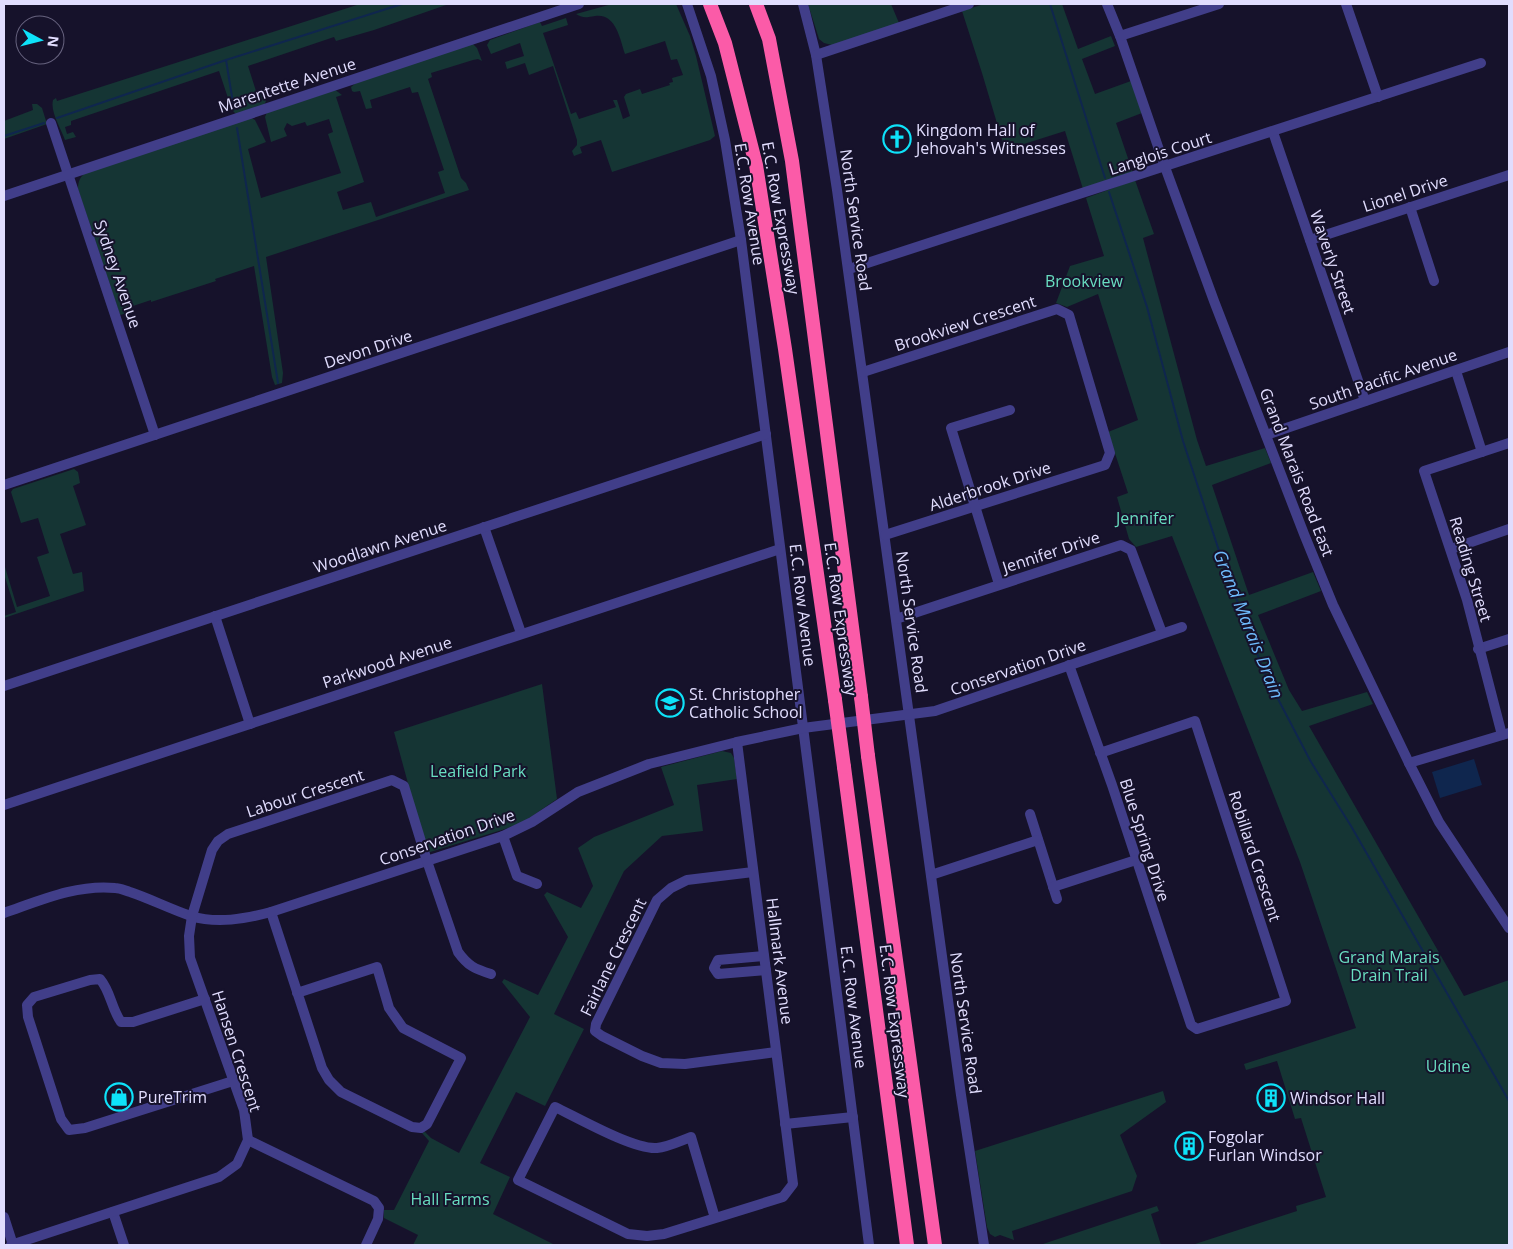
<svg xmlns="http://www.w3.org/2000/svg" width="1513" height="1249" font-family="'Open Sans',sans-serif">
<style>
.green{fill:#153534}
.water{fill:#0f264e}
.lines{fill:none;stroke-linecap:round;stroke-linejoin:round}
.stream{stroke:#0f264e;stroke-width:2}
.minor{stroke:#413e89;stroke-width:10}
.highway{stroke:#fb5ba8;stroke-width:14}
.highway-bridge{stroke:#fb5ba8;stroke-width:14}
.labels{text-anchor:middle;dominant-baseline:central;stroke-width:4;stroke-linejoin:round;paint-order:stroke}
.street-label{font-size:16px;fill:#e1ddfe;stroke:#16122b}
.poi-label{font-size:16px;fill:#e1ddfe;stroke:#16122b;text-anchor:start}
.park-label{font-size:16px;fill:#69dec1;stroke:#16122b}
.water-label{font-size:18px;font-style:italic;fill:#6ebafb;stroke:#16122b}
</style>
<rect width="100%" height="100%" fill="#16122b"/>
<g class="green">
<path d="M 360,4 L 449,4 L 374,30 L 336,41 L 334,37 L 248,66 L 256,91 L 263,90 L 266,101 L 264,105 L 236,114 L 232,110 L 219,71 L 71,121 L 71,125 L 65,127 L 67,134 L 73,132 L 76,137 L 65,140 C 61,128 50,112 53,100 L 56,98 L 57,101 Z"/>
<path d="M 612,4 L 676,4 L 690,36 L 696,56 L 715,136 L 710,140 L 612,172 L 601,140 L 580,147 L 582,153 L 574,156 L 572,151 L 577,145 L 577,140 L 553,66 L 529,75 L 525,63 L 507,69 L 505,62 L 524,56 L 520,43 L 491,54 L 487,45 L 490,40 L 540,22 L 542,26 L 566,18 L 568,25 L 543,33 L 571,114 L 576,112 L 579,119 L 616,107 L 613,100 L 617,100 L 623,119 L 630,116 L 624,97 L 626,94 L 640,89 L 642,94 L 670,85 L 669,83 L 673,82 L 672,78 L 683,75 L 677,59 L 671,60 L 665,41 L 625,54 C 620,39 616,13 595,16 C 587,17 584,19 576,14 Z"/>
<polygon points="808,4 891,4 899,23 832,45 824,43 819,39"/>
<polygon points="984,4 1062,4 1078,49 1111,36 1115,46 1082,59 1095,94 1131,81 1142,113 1116,123 1133,173 1083,189 1065,131 1005,150 982,73 962,11"/>
<path d="M 472,43 L 477,48 L 482,61 L 478,59 L 473,60 L 431,73 L 432,77 L 428,79 L 461,178 L 466,183 L 469,190 L 266,257 L 283,373 L 282,383 L 275,385 L 272,377 L 254,266 L 215,279 L 216,281 L 151,302 L 151,300 L 130,307 L 131,312 L 120,315 L 78,189 C 78,181 80,177 86,172 L 250,117 L 255,120 L 266,142 L 248,149 L 261,198 L 341,173 L 328,134 L 333,132 L 329,119 L 307,126 L 305,122 L 292,126 L 287,123 L 284,129 L 287,136 L 271,142 L 265,117 L 267,112 L 334,89 L 342,95 L 336,97 L 364,182 L 337,192 L 343,210 L 371,202 L 376,217 L 445,193 L 438,172 L 444,170 L 418,92 L 412,93 L 410,87 L 370,100 L 372,108 L 366,109 L 360,91 L 354,92 L 352,91 L 351,87 L 357,82 Z"/>
<polygon points="32,104 37,104 42,108 47,124 4,139 4,121 33,110"/>
<polygon points="1135,180 1154,234 1143,238 1197,440 1206,466 1265,448 1271,463 1212,485 1249,595 1313,572 1321,591 1258,615 1289,690 1302,711 1367,692 1373,704 1309,726 1464,996 1509,980 1509,1245 1192,1245 1297,1211 1296,1206 1326,1197 1301,1118 1295,1119 1277,1061 1246,1070 1244,1064 1356,1028 1300,862 1172,536 1136,547 1129,539 1117,497 1128,493 1108,432 1138,420 1098,294 1067,307 1056,303 1070,266 1104,256 1086,198"/>
<polygon points="74,469 78,472 80,483 73,486 86,525 60,534 73,574 82,572 84,591 4,618 4,616 16,612 4,574 5,567 17,607 50,596 37,557 49,553 38,518 21,523 11,492 13,489"/>
<polygon points="542,684 557,799 525,821 505,829 427,853 394,732"/>
<polygon points="722,751 731,753 734,758 737,779 697,785 703,831 662,836 624,871 554,1014 584,1029 545,1106 516,1092 480,1163 510,1177 493,1214 555,1245 413,1245 418,1235 384,1218 384,1210 394,1210 429,1141 422,1133 425,1132 431,1138 459,1153 530,1017 502,982 504,979 538,995 568,937 544,895 547,892 581,908 593,886 578,848 594,837 674,805 661,767"/>
<polygon points="1163,1091 1166,1102 1120,1135 1137,1176 1132,1191 1012,1231 1014,1240 1000,1235 995,1237 990,1234 987,1227 975,1151"/>
<polygon points="1157,1206 1159,1211 1151,1214 1161,1245 1040,1245"/>
</g>
<polygon class="water" points="1474,759 1482,785 1440,798 1432,772"/>
<g class="lines">
<g class="stream">
<polyline points="1050,4 1105,178"/>
<polyline points="226,60 234,109"/>
<polyline points="57,118 226,60 402,4"/>
<polyline points="237,128 278,383"/>
<polyline points="4,136 44,123"/>
<polyline points="1109,192 1147,307 1183,441 1225,569 1265,674 1311,762 1351,826 1509,1101"/>
</g>
<g class="minor">
<polyline points="687,4 711,76 725,140 741,240 869,1245"/>
<polyline points="803,4 816,55 837,190 961,1095 984,1245"/>
<polyline points="1107,4 1120,36 1165,167 1214,301 1304,534 1333,605 1409,763 1439,822 1509,928"/>
<polyline points="1346,4 1378,97"/>
<polyline points="1120,36 1219,4"/>
<polyline points="816,55 969,4"/>
<polyline points="51,123 155,435"/>
<polyline points="1273,132 1365,401"/>
<polyline points="4,196 579,4"/>
<polyline points="1410,207 1434,281"/>
<polyline points="1310,240 1509,175"/>
<polyline points="849,269 1481,63"/>
<polyline points="1456,371 1482,452"/>
<polyline points="863,372 1057,309 1069,315 1110,453 1105,465 885,535"/>
<polyline points="1266,435 1509,352"/>
<polyline points="4,485 741,240"/>
<polyline points="484,527 521,633"/>
<polyline points="1451,549 1509,529"/>
<polyline points="999,584 951,428 1010,410"/>
<polyline points="215,616 250,724"/>
<polyline points="896,619 1121,545 1131,550 1162,633"/>
<polyline points="1478,649 1509,639"/>
<polyline points="1069,665 1112,785 1191,1025 1197,1029 1286,1001 1195,721 1100,753"/>
<polyline points="4,686 766,434"/>
<polyline points="1502,735 1467,600 1424,471 1509,443"/>
<polyline points="1409,763 1509,733"/>
<polyline points="4,805 780,549"/>
<polyline points="1030,814 1057,899"/>
<polyline points="503,836 517,876 537,884"/>
<polyline points="753,872 687,880 671,888 657,900 596,1024 595,1031 602,1036 642,1056 661,1063 685,1064 776,1052"/>
<polyline points="931,875 1038,840"/>
<polyline points="1053,887 1136,860"/>
<polyline points="271,912 322,1068 329,1080 341,1092 412,1127 421,1128 427,1124 461,1058 403,1028 389,1008 377,967 297,993"/>
<path d="M 4,913 C 39,901 77,884 115,888 C 120,888 126,891 130,892 C 151,899 170,909 191,916 C 217,924 245,919 271,912 L 503,836 L 532,822 L 578,792 L 649,764 L 737,742 L 803,728 L 935,711 L 1182,627"/>
<polyline points="764,956 718,960 714,968 718,974 766,970"/>
<path d="M 205,999 L 133,1022 L 121,1022 C 111,1008 111,992 100,979 L 90,980 L 34,997 L 27,1005 L 28,1017 L 61,1119 L 69,1130 L 85,1128 L 233,1081"/>
<polyline points="785,1124 853,1117"/>
<polyline points="248,1140 374,1201 379,1208 378,1219 366,1245"/>
<polyline points="113,1212 124,1245"/>
<polyline points="4,1217 13,1245"/>
<path d="M 715,1218 L 691,1137 C 680,1141 668,1147 657,1148 C 634,1150 578,1118 555,1107 L 518,1180 L 628,1234 L 647,1236 L 664,1234 L 783,1197 L 793,1184 L 737,742"/>
<path d="M 11,1245 L 219,1177 L 237,1164 L 248,1140 L 244,1110 L 190,958 L 189,936 L 192,916 L 212,850 L 218,841 L 228,834 L 392,780 L 404,786 L 427,861 L 458,952 C 468,966 475,969 491,974"/>
</g>
<g class="highway">
<polyline points="710,4 725,43 756,165 785,349 835,700"/>
<polyline points="756,4 769,39 792,161 861,697"/>
<polyline points="868,756 935,1245"/>
<polyline points="844,767 907,1245"/>
</g>
<g class="highway-bridge">
<polyline points="861,697 868,756"/>
<polyline points="835,700 844,767"/>
</g>
</g>
<defs>
<g id="church-ring" transform="scale(1.4375)"><circle r="9.5" fill="#16122b" stroke="#0ee2f9" stroke-width="1.5"/><path d="M-1.2-6h2.4v3.5h3.3v2.4h-3.3V6h-2.4V-.1h-3.3v-2.4h3.3Z" fill="#0ee2f9"/></g>
<g id="school-ring" transform="scale(1.4375)"><circle r="9.5" fill="#16122b" stroke="#0ee2f9" stroke-width="1.5"/><path d="M0-5L7-2L0 1L-7-2ZM-4 1L0 2.5L4 1V4Q0 6-4 4Z" fill="#0ee2f9"/></g>
<g id="shop-ring" transform="scale(1.4375)"><circle r="9.5" fill="#16122b" stroke="#0ee2f9" stroke-width="1.5"/><path d="M-5-2.5h2.3a2.7 3.5 0 0 1 5.4 0H5L5.5 6h-11ZM-1.5-2.5h3a1.5 2.3 0 0 0-3 0Z" fill="#0ee2f9"/></g>
<g id="building-ring" transform="scale(1.4375)"><circle r="9.5" fill="#16122b" stroke="#0ee2f9" stroke-width="1.5"/><path d="M-4-6H4V6H1V3H-1V6H-4ZM-2.5-4.3h1.7v1.8h-1.7ZM.8-4.3h1.7v1.8H.8ZM-2.5-1h1.7V.8h-1.7ZM.8-1h1.7V.8H.8Z" fill="#0ee2f9"/></g>
</defs>
<g fill-rule="evenodd">
<use href="#church-ring" x="897" y="139"/>
<use href="#school-ring" x="670" y="703"/>
<use href="#shop-ring" x="119" y="1097"/>
<use href="#building-ring" x="1271" y="1098"/>
<use href="#building-ring" x="1189" y="1146"/>
</g>
<g class="labels">
<g class="street-label">
<text transform="translate(287 85) rotate(-18)">Marentette Avenue</text>
<text transform="translate(1160 153) rotate(-18)">Langlois Court</text>
<text transform="translate(1405 193) rotate(-18)">Lionel Drive</text>
<text transform="translate(750 204) rotate(81)">E.C. Row Avenue</text>
<text transform="translate(781 218) rotate(80)">E.C. Row Expressway</text>
<text transform="translate(856 220) rotate(82)">North Service Road</text>
<text transform="translate(1333 262) rotate(71)">Waverly Street</text>
<text transform="translate(118 274) rotate(71)">Sydney Avenue</text>
<text transform="translate(965 323) rotate(-18)">Brookview Crescent</text>
<text transform="translate(368 349) rotate(-18)">Devon Drive</text>
<text transform="translate(1383 379) rotate(-19)">South Pacific Avenue</text>
<text transform="translate(1297 472) rotate(69)">Grand Marais Road East</text>
<text transform="translate(990 486) rotate(-18)">Alderbrook Drive</text>
<text transform="translate(380 546) rotate(-18)">Woodlawn Avenue</text>
<text transform="translate(1051 552) rotate(-18)">Jennifer Drive</text>
<text transform="translate(1471 569) rotate(73)">Reading Street</text>
<text transform="translate(803 605) rotate(83)">E.C. Row Avenue</text>
<text transform="translate(841 619) rotate(82)">E.C. Row Expressway</text>
<text transform="translate(912 622) rotate(82)">North Service Road</text>
<text transform="translate(387 662) rotate(-18)">Parkwood Avenue</text>
<text transform="translate(1018 667) rotate(-19)">Conservation Drive</text>
<text transform="translate(305 793) rotate(-18)">Labour Crescent</text>
<text transform="translate(447 837) rotate(-19)">Conservation Drive</text>
<text transform="translate(1145 840) rotate(72)">Blue Spring Drive</text>
<text transform="translate(1255 856) rotate(72)">Robillard Crescent</text>
<text transform="translate(613 957) rotate(-64)">Fairlane Crescent</text>
<text transform="translate(780 961) rotate(83)">Hallmark Avenue</text>
<text transform="translate(854 1007) rotate(83)">E.C. Row Avenue</text>
<text transform="translate(895 1021) rotate(83)">E.C. Row Expressway</text>
<text transform="translate(966 1023) rotate(82)">North Service Road</text>
<text transform="translate(237 1051) rotate(72)">Hansen Crescent</text>
</g>
<g class="poi-label">
<text x="916" y="130">Kingdom Hall of<tspan x="916" dy="18">Jehovah's Witnesses</tspan></text>
<text x="689" y="694">St. Christopher<tspan x="689" dy="18">Catholic School</tspan></text>
<text x="138" y="1097">PureTrim</text>
<text x="1290" y="1098">Windsor Hall</text>
<text x="1208" y="1137">Fogolar<tspan x="1208" dy="18">Furlan Windsor</tspan></text>
</g>
<g class="park-label">
<text x="1084" y="281">Brookview</text>
<text x="1145" y="518">Jennifer</text>
<text x="478" y="771">Leafield Park</text>
<text x="1389" y="957">Grand Marais<tspan x="1389" dy="18">Drain Trail</tspan></text>
<text x="1448" y="1066">Udine</text>
<text x="450" y="1199">Hall Farms</text>
</g>
<g class="water-label">
<text transform="translate(1249 624) rotate(68)">Grand Marais Drain</text>
</g>
</g>
<rect width="1513" height="1249" fill="none" stroke="#e1ddfe" stroke-width="10"/>
<g transform="translate(40 40) rotate(97)"><circle r="24" fill="#16122b" stroke="#67637f"/>
<path d="M0-4L9 19L0 12L-9 19Z" fill="#0ee2f9"/>
<text y="-8" font-size="14" font-weight="bold" text-anchor="middle" fill="#e1ddfe">N</text>
</g>
</svg>
